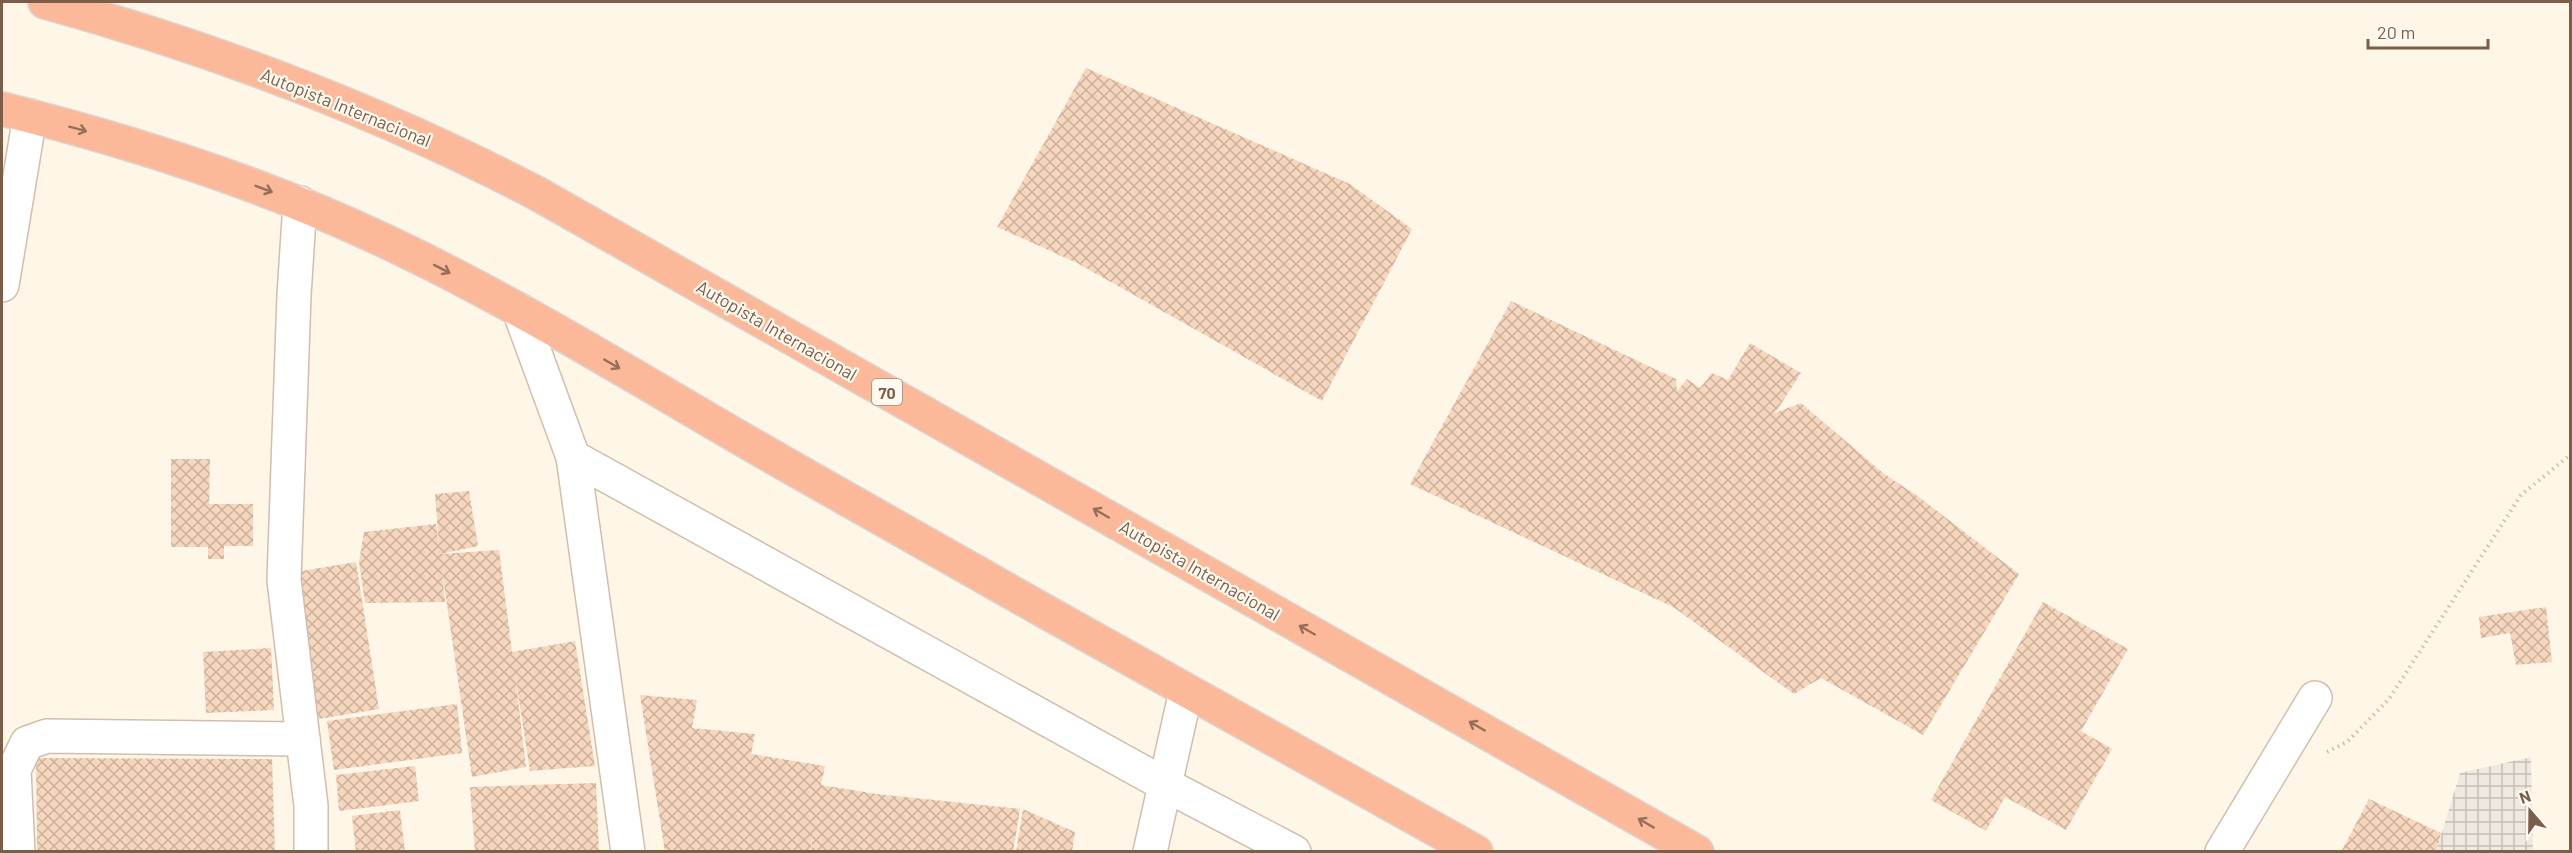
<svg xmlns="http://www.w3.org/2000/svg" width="2572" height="853" font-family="Barlow,sans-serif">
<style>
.industrial{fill:url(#industrial-grid)}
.building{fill:url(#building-cross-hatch)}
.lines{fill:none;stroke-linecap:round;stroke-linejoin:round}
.minor-casing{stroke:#d2beac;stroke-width:36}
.highway-casing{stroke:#ddd5d0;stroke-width:36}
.path{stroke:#dbba9f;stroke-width:4;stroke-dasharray:1.5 4.5;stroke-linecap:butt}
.minor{stroke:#fff;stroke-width:33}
.highway{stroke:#fcb99a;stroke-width:33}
.oneway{stroke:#956f59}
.labels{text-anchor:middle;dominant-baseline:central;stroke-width:4.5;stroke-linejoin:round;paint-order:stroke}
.shield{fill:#fffaef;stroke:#a38c7b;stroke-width:1.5}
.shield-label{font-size:16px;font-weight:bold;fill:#7b5d49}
.street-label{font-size:18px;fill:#7b5d49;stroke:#fffaef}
</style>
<defs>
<pattern id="industrial-grid" width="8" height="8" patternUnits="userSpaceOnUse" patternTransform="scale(1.5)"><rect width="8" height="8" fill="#eee8e1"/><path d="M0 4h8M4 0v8" fill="none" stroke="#c6bfb8"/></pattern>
<pattern id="building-cross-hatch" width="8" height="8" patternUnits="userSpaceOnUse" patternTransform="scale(1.5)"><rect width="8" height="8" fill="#f6d6bd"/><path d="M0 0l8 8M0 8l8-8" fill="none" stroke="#ccb19c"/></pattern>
</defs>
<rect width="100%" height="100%" fill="#fef6e7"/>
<polygon class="industrial" points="2531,757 2533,851 2436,852 2460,773"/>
<g class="building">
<polygon points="1086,68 1350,184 1412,229 1322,401 1077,263 997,227"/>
<polygon points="1511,301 1676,379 1677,391 1687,379 1700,388 1712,373 1728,380 1750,343 1801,373 1775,413 1801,403 1883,473 1919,497 2019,574 1923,735 1821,678 1794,694 1673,607 1410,484"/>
<polygon points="171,459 210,459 209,504 253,504 253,546 224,546 224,559 208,559 208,547 171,547"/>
<polygon points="469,491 478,546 440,554 499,550 512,652 575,641 595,766 530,771 515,674 526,767 472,777 442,570 445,602 365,603 359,562 364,532 436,524 439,545 435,494"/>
<polygon points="356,562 379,709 319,719 296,572"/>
<polygon points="2043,602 2128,649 2081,731 2112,749 2066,830 2005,797 1986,831 1931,800"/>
<polygon points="2546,607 2552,662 2516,665 2510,633 2481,638 2479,617"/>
<polygon points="271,648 274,710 206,713 203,652"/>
<polygon points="640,695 697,700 692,728 755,734 751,754 825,766 821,785 877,794 1020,809 1013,852 811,852 813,834 810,852 665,852"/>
<polygon points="457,704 462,753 334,770 327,721"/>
<polygon points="36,758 272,759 275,852 37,852"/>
<polygon points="415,766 419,801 339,811 336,775"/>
<polygon points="596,783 599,852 475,852 470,787"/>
<polygon points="2369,799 2441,833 2436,852 2341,852"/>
<polygon points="1023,809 1075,832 1072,852 1016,852"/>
<polygon points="400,810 405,852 356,852 352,816"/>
</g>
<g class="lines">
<g class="minor-casing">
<g id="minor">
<polyline points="300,203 294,295 284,580 311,806 311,852"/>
<polyline points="2,285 30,116"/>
<polyline points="519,310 573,457 1164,784 1294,852"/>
<polyline points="573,457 628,852"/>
<polyline points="18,852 14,770 27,743 47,736 303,739"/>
<polyline points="1150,852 1186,691"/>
<polyline points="2222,852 2315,698"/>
</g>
</g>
<g class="highway-casing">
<g id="highway">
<path d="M 45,2 C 215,49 381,112 538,194 L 1697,852"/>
<path d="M 2,109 C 134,142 263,183 387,242 C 529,309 663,395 801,473 C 1025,601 1251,727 1476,852"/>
</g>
</g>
<polyline class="path" points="2327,752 2347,742 2389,699 2521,495 2570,455"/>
<use href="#minor" class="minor"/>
<use href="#highway" class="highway"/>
</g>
<defs><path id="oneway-shaft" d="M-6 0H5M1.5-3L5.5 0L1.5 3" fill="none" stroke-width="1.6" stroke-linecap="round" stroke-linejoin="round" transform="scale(1.5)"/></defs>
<g class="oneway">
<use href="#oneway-shaft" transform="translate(78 129) rotate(15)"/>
<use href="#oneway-shaft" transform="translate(264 189) rotate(21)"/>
<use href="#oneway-shaft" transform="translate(442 269) rotate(27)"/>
<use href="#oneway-shaft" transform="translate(612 364) rotate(30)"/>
<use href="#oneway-shaft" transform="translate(1101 513) rotate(-150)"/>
<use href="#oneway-shaft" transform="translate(1307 630) rotate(-150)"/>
<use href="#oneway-shaft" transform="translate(1477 726) rotate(-150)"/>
<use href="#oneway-shaft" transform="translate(1646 823) rotate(-150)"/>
</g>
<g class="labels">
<rect class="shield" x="872" y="379" width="30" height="26" rx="4.5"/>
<g class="shield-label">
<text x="887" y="392">70</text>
</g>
<g class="street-label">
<text transform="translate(346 107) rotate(22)">Autopista Internacional</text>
<text transform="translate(777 330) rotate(30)">Autopista Internacional</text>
<text transform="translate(1200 570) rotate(30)">Autopista Internacional</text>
</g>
</g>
<rect width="2572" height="853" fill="none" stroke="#7b5d49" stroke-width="6"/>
<g transform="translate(2530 811) rotate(340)" stroke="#fffaef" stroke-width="4.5" paint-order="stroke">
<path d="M0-4.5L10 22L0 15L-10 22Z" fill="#7b5d49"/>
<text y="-9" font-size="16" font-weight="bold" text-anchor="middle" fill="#7b5d49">N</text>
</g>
<path d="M2368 39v9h120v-9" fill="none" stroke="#7b5d49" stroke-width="3"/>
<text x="2377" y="39" font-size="18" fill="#7b5d49" stroke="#fffaef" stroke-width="4.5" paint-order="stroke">20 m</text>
</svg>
